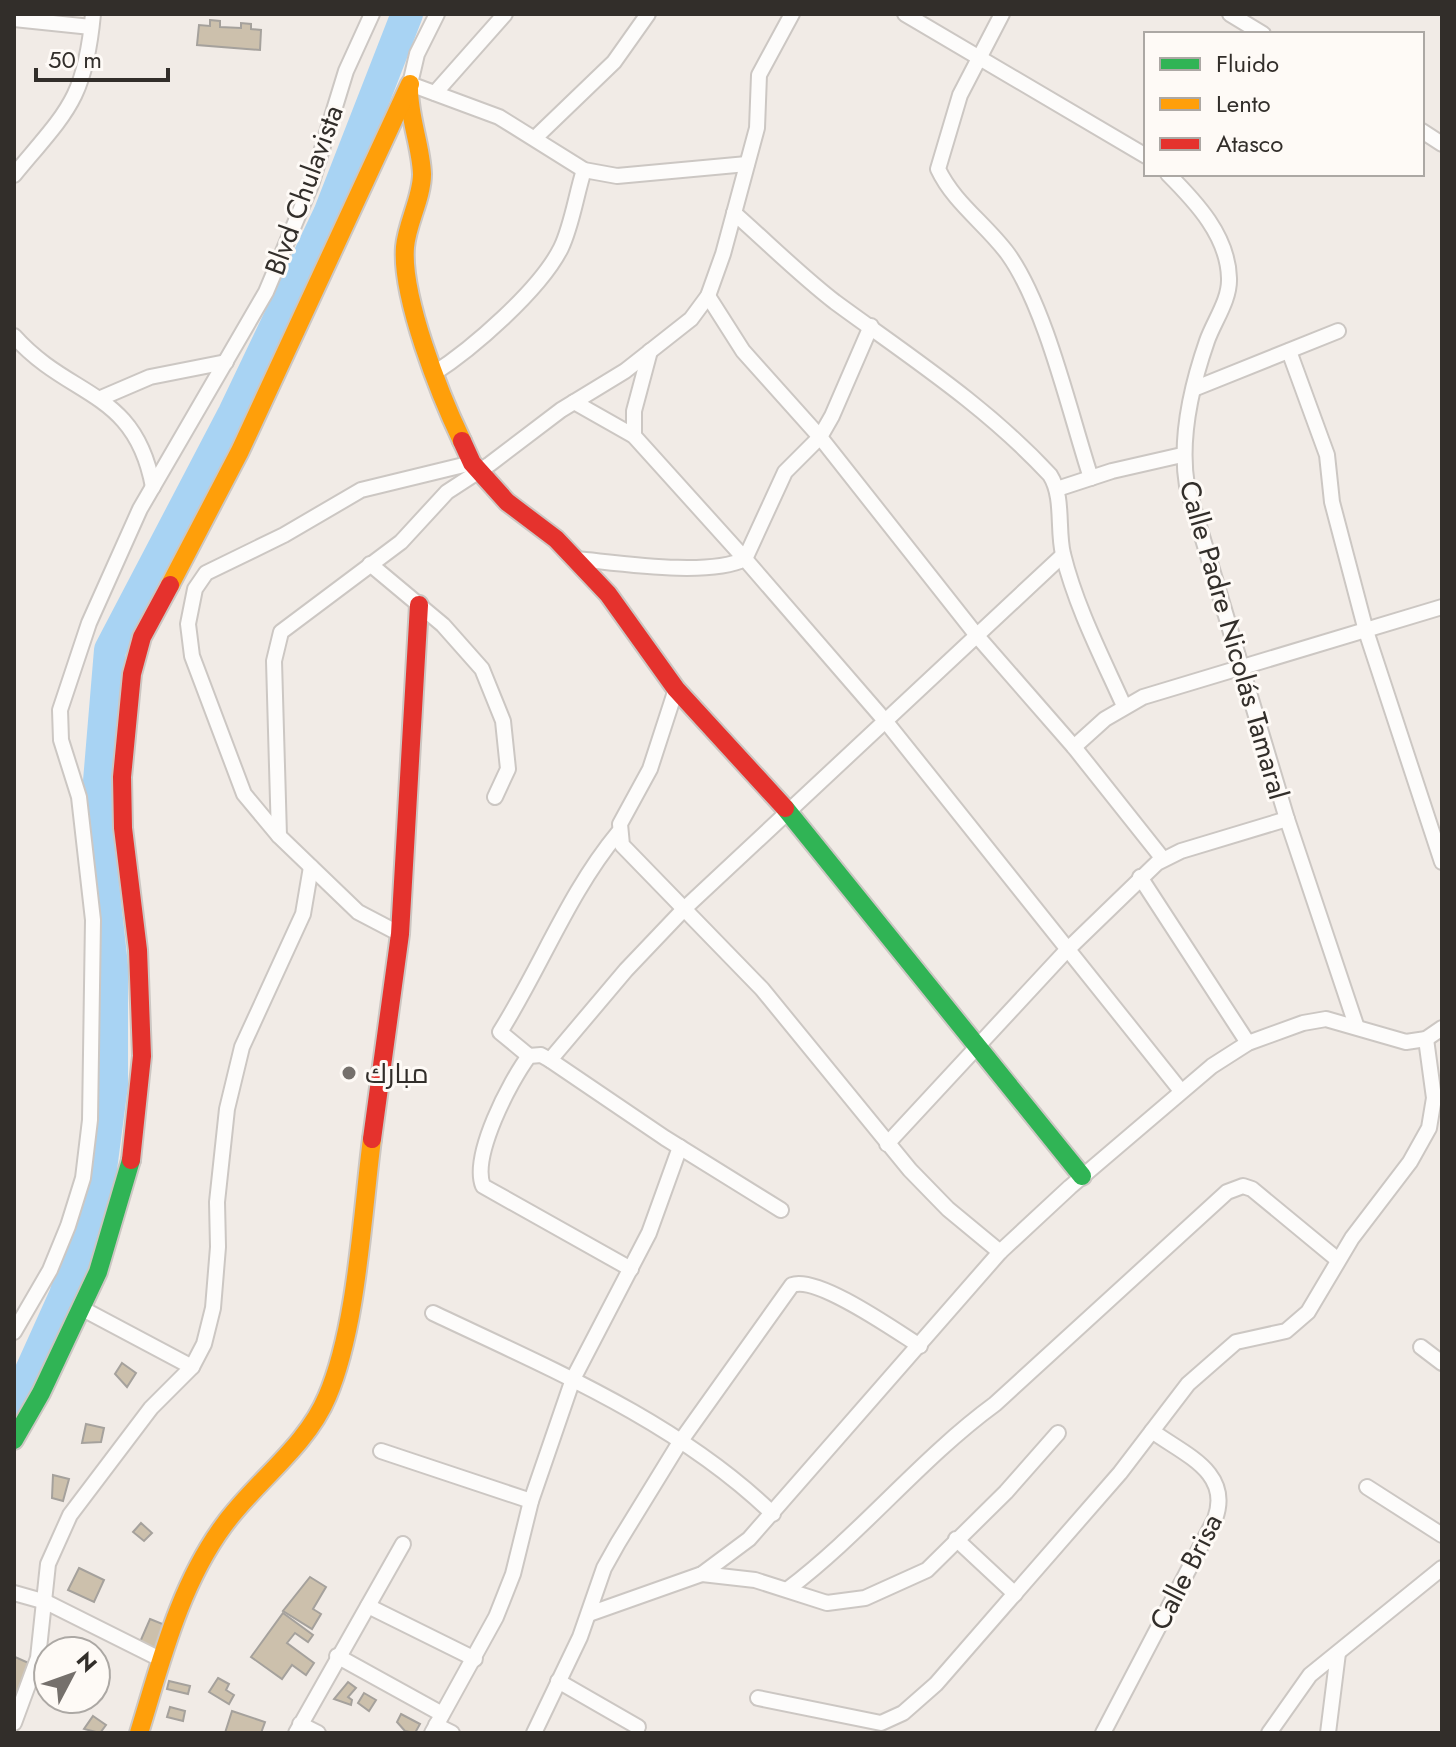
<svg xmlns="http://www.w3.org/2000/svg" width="1456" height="1747" font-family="Jost,Cairo,sans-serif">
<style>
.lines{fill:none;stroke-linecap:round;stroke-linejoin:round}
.river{stroke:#a8d3f3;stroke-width:32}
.building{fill:#ccc0ac;stroke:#a5a19c;stroke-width:2}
.street-casing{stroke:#ccc7c3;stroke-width:18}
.fast-casing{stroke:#ccc7c3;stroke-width:22}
.slow-casing{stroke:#ccc7c3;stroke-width:22}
.jam-casing{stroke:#ccc7c3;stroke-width:22}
.street{stroke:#fdfcfb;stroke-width:14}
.fast{stroke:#30b455;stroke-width:18}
.slow{stroke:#ff9f0a;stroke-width:18}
.jam{stroke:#e5322d;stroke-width:18}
.poi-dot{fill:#75706c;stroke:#fefaf6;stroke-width:3}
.labels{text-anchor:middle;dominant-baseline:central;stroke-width:6;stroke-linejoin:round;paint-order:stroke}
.street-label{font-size:28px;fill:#322e2a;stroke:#fefaf6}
.poi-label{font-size:28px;fill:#322e2a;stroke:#fefaf6;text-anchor:start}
</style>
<rect width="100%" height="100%" fill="#f1ebe6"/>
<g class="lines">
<polyline class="river" points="14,1408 65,1295 98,1192 112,1085 112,966 96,817 110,650 234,413 329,214 407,14"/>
</g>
<g class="building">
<polygon points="210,20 220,21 220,27 241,28 241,23 251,24 251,29 261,30 260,50 197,45 199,25 210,26"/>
<polygon points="122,1363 136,1373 127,1387 115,1374"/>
<polygon points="86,1424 104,1428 101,1442 82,1443"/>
<polygon points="53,1475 69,1479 63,1501 52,1498"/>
<polygon points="141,1523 152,1533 144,1541 133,1532"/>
<polygon points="79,1568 104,1580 94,1602 68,1590"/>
<polygon points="310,1577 326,1587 313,1609 321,1614 312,1629 283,1611"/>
<polygon points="283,1613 313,1635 308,1642 295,1633 287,1643 314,1663 306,1675 292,1665 282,1679 251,1657"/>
<polygon points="150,1619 165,1625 155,1648 140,1642"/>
<polygon points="15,1657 31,1664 16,1700 14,1699"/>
<polygon points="218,1678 229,1684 226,1690 234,1695 229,1704 209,1692"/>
<polygon points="169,1681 190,1686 188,1694 167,1689"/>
<polygon points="348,1682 356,1688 348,1697 352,1700 351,1705 334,1699"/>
<polygon points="364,1693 376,1700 369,1711 358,1703"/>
<polygon points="170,1707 185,1711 183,1721 167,1717"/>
<polygon points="232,1711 265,1722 261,1733 225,1733"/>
<polygon points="401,1714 420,1724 415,1733 405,1731 397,1722"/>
<polygon points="93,1716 106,1725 100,1733 84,1729"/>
</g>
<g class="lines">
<g class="street-casing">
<g id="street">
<polyline points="437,14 417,54 410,84 499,117 584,170 617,176 747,164"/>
<polyline points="905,14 1146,156"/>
<path d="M 1002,14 L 960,95 L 938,169 C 954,203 986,224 1008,254 C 1046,307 1070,414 1091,478"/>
<polyline points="1230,14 1263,34"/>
<polyline points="14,19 91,27"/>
<polyline points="435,93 505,14"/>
<polyline points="1422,131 1442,144"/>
<polyline points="536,137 614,62 648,14"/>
<path d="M 1168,174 C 1196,202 1228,236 1229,278 C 1230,300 1214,321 1207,341 C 1191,387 1179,438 1187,486 L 1287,819 L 1356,1025"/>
<path d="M 14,175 C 67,111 85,100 93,14"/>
<path d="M 734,213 C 767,242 800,275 835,302 C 910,357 986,406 1050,475 C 1064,497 1057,529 1063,554 C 1076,607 1102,657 1124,706"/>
<polyline points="708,296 743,351 820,437 978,637 1074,747 1163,859"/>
<path d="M 14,336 C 70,399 135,389 153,487"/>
<polyline points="1289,351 1327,455 1332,502 1366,631 1442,862"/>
<path d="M 433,374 C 472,349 540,290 561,248 C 572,225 576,195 584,170"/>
<polyline points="1196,388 1338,331"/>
<polyline points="101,398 150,377 226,362"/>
<polyline points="574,402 634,436 745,559 887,723 1181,1091"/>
<polyline points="634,436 634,411 650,351"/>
<polyline points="1057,489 1112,471 1182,455"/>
<path d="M 577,559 C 619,563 708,577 745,559 L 785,472 L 820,437 L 832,416 L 871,326"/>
<polyline points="370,564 443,625 482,669 503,721 508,769 495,797"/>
<polyline points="676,689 650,769 620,824 622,845 762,989 910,1170 948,1209 1000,1252"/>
<polyline points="1074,747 1105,719 1143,697 1442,607"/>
<polyline points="279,836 274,661 281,632 401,542 447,492 490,464 561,410 625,371 691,319 708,296 723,254 757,128 759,75 792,14"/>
<polyline points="1140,877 1248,1043"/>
<polyline points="400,934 358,912 279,836 244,794 192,656 188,624 195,589 206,573 284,535 361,490 472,463"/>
<path d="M 529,1056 L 500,1032 C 541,967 569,892 618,833"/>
<polyline points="550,1060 626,970 685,908 1063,555"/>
<polyline points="887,1144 1066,951 1157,863 1181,851 1287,819"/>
<path d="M 631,1269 L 483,1186 C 471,1156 510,1081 529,1056 L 541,1055 L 550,1060 L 665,1138 L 781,1210"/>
<polyline points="81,1308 192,1367"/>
<path d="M 433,1313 C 551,1369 678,1422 773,1514"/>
<polyline points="14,1332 50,1270 68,1226 83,1178 90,1120 93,920 79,797 61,740 60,710 89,623 140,509 266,292 311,185 346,71 372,14"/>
<polyline points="1421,1347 1442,1363"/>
<polyline points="381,1451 531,1501"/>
<polyline points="1367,1487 1442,1535"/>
<polyline points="956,1539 1015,1594"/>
<polyline points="702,1574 755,1580 827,1603 865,1598 927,1570 1006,1492 1058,1433"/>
<path d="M 788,1589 C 862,1533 920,1459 995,1404 L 1227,1192 L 1243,1186 L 1252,1189 L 1338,1260"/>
<polyline points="14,1593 46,1602 162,1660"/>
<polyline points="368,1606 475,1659"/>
<polyline points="589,1614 702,1574 749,1539 1000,1252 1070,1187 1212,1066 1248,1043 1303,1023 1326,1019 1406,1042 1426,1039 1442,1028"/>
<polyline points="337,1656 442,1714"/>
<polyline points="558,1681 638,1727"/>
<polyline points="758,1698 881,1723 903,1713 936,1684 1120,1473 1188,1384 1236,1342 1286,1331 1308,1312 1352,1238 1410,1162 1429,1128 1434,1098 1426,1039"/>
<polyline points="14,1723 38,1658 48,1564 70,1515 151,1408 192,1367 204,1344 213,1308 218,1247 217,1202 227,1109 242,1047 303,914 311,867"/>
<polyline points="300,1724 318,1733"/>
<polyline points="436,1725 452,1733"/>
<polyline points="296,1733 403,1544"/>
<polyline points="432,1733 496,1617 513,1574 531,1501 573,1379 649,1233 680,1147"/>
<path d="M 534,1733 L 580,1637 L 604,1568 L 618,1543 L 680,1442 L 792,1285 C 817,1275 896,1331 920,1346"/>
<path d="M 1103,1733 L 1215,1519 C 1232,1472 1185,1455 1152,1431"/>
<polyline points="1269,1733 1310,1675 1442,1568"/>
<polyline points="1328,1733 1338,1653"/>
</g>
</g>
<g class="fast-casing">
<g id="fast">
<polyline points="785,808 1082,1176"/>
<polyline points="14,1440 41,1393 98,1272 131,1160"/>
</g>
</g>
<g class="slow-casing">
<g id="slow">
<path d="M 409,89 C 409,118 421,146 422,174 C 422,198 407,223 405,247 C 401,297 440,395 462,441"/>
<polyline points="170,585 240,451 410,84"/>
<path d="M 139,1733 C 161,1662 179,1586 224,1525 C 255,1482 306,1447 327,1397 C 357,1328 362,1216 372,1139"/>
</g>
</g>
<g class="jam-casing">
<g id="jam">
<polyline points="462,441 472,463 507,502 556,539 608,594 676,689 785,808"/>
<polyline points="372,1139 400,934 419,605"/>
<polyline points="131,1160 142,1056 138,950 123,828 122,777 132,674 142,637 170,585"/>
</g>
</g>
<use href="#street" class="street"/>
<use href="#fast" class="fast"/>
<use href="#slow" class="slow"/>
<use href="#jam" class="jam"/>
</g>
<circle class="poi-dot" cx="349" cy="1073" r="8"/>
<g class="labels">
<g class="street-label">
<text transform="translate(304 190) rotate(-70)">Blvd Chulavista</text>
<text transform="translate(1234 640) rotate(74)">Calle Padre Nicolás Tamaral</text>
<text transform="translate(1186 1572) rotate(-63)">Calle Brisa</text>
</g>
<g class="poi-label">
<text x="365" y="1073">مبارك</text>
</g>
</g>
<rect width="1456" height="1747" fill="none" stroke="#322e2a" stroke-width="32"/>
<rect x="1144" y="32" width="280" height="144" fill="#fefaf6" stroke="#aca8a4" stroke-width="2"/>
<rect x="1160" y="58" width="40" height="12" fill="#30b455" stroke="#aca8a4" stroke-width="2"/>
<text x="1216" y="72" font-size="24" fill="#322e2a">Fluido</text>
<rect x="1160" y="98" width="40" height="12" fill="#ff9f0a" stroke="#aca8a4" stroke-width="2"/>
<text x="1216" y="112" font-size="24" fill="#322e2a">Lento</text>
<rect x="1160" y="138" width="40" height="12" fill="#e5322d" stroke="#aca8a4" stroke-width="2"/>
<text x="1216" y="152" font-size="24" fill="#322e2a">Atasco</text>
<g transform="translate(72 1675) rotate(49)"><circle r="38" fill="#fefaf6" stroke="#aca8a4" stroke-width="2"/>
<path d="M0-6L14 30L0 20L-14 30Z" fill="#75706c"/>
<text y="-12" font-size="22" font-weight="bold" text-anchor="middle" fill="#322e2a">N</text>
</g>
<path d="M36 68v12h132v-12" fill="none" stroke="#322e2a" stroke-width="4"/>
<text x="48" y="68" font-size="24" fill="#322e2a" stroke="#fefaf6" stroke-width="6" paint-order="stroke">50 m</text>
</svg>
